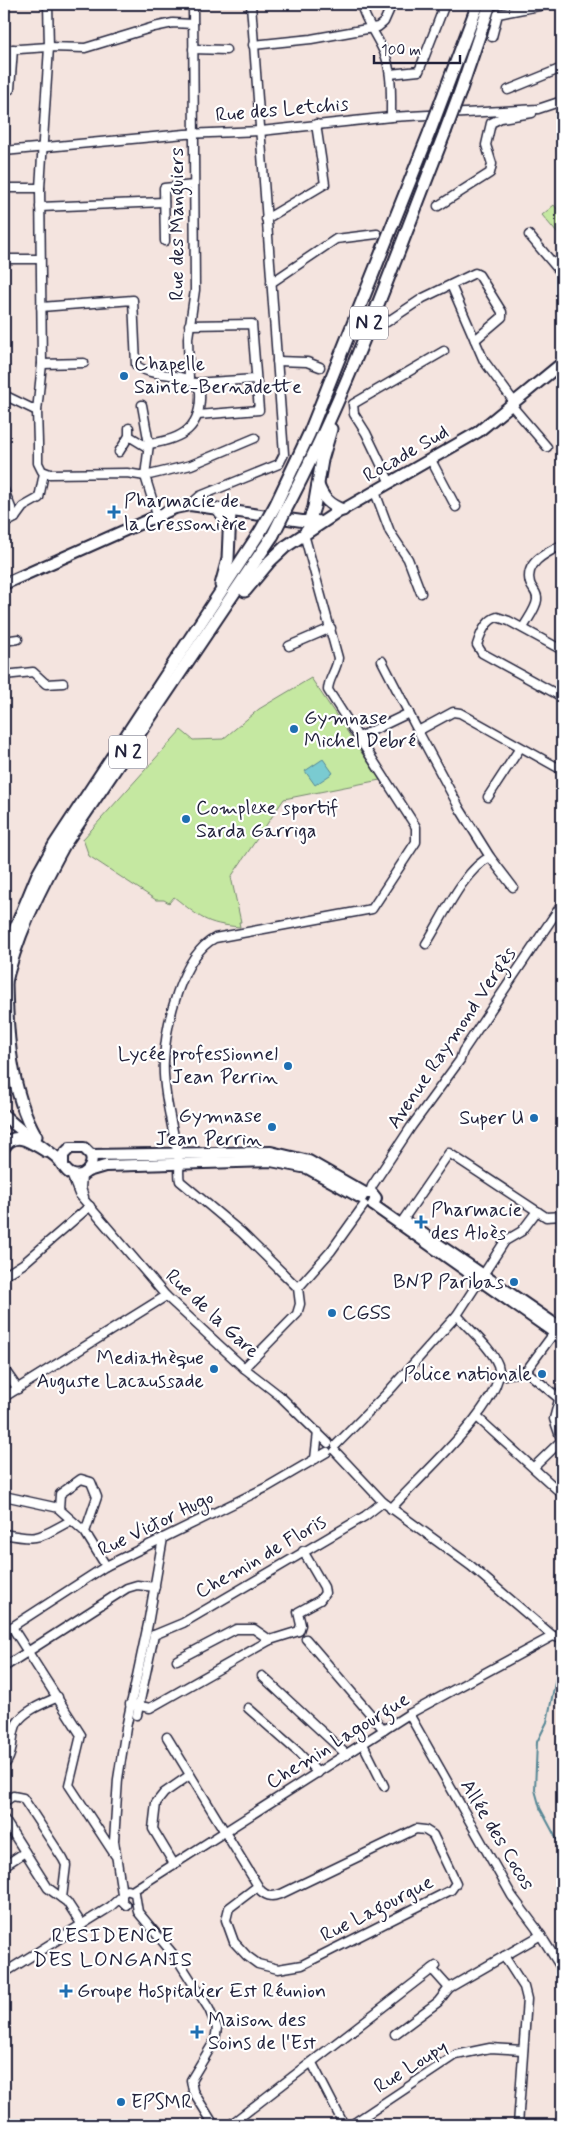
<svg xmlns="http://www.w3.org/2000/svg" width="566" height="2129" font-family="Mynerve,sans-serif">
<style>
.green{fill:#c5e8a1;stroke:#74856e}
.water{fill:#7acbd1;stroke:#578795}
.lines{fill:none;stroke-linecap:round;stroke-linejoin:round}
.stream{stroke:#578795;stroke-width:2}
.minor-casing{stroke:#22223b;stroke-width:11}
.major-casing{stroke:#22223b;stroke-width:14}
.highway-casing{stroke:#22223b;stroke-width:15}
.minor{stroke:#fff;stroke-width:8}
.major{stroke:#fff;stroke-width:10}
.highway{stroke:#fff;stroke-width:11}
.highway-bridge-casing{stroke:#22223b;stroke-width:15;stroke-linecap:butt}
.highway-bridge{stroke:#fff;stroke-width:11}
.poi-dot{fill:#1f6fb2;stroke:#fff;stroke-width:2}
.labels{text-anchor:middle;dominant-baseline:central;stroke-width:4.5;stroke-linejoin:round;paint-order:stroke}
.shield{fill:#fff;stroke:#646476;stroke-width:1}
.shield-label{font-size:19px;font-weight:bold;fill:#22223b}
.street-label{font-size:20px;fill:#22223b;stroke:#fff}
.poi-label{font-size:20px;fill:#22223b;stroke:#fff;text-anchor:start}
.neighbourhood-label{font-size:21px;letter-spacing:1px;fill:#22223b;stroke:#fff}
</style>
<rect width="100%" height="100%" fill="#f4e4df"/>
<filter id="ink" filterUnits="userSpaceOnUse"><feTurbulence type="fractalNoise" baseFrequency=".02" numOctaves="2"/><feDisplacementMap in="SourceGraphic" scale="10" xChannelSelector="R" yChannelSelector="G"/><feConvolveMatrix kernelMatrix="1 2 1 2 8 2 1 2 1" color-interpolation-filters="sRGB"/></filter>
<g filter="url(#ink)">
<g class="green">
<polygon points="554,205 562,215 562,239 542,215"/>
<path d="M 311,678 L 380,780 L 284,799 L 231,877 L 241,922 L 239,922 L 240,927 C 205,924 201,918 174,897 L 169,903 L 164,900 L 156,900 L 89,856 L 83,839 L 181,730 L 193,740 L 223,739 L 259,709 Z"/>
</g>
<polygon class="water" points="323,759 333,773 315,785 305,771"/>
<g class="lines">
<g class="stream">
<polyline points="562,1415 562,1424"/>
<polyline points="562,1649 547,1722 537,1742 535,1790 540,1808 562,1849"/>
</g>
<g class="minor-casing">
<g id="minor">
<polyline points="48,4 49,47 40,188 42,364 37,411 38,443 38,463 42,471 50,474 127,473 145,476 191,465 255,438"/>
<path d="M 361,4 C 366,24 379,38 386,57 C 392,76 391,98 391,117"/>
<polyline points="492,37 498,14 549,4"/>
<polyline points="253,45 311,39 378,27 384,22 392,4"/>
<polyline points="193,49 226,50"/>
<polyline points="4,50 49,47 85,48 154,27 173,23 193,24"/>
<polyline points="390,74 419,71 445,4"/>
<polyline points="10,89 13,49"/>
<polyline points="508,90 562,68"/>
<polyline points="4,151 185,134 261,131 391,117 538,109 562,101"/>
<polyline points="4,188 40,188"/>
<polyline points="438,206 490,173 492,164 486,145 491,123 501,118 532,113"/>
<polyline points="40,207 164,202"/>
<polyline points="266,219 325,184 316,124"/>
<polyline points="529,235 562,274"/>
<polyline points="165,241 164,188 194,185"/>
<polyline points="4,259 40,259"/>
<polyline points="271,283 336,239 377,234"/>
<polyline points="451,285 484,361 515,403"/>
<path d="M 41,307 L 133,300 L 136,365 C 153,380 189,368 200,391 C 202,428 183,439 149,444"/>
<polyline points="387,322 423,298 475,273 479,275 502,312 502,317 475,340"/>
<polyline points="189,325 252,324 259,410 198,415"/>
<polyline points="277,361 307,362 320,367"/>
<polyline points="42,364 84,363"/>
<polyline points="189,380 188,338 195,290 193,4"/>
<polyline points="194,383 255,379"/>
<polyline points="4,395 37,411"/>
<polyline points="142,405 149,444 145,476 157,515"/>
<polyline points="512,406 547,447"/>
<polyline points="129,436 147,447"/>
<polyline points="119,452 129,436 129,428"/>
<polyline points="431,460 456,507"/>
<polyline points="390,483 366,433 354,414 353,404 444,351"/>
<polyline points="4,490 15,518"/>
<polyline points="375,492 390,532 408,559 421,593"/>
<polyline points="190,505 200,496 279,464 284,454 251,4"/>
<polyline points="4,524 15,518 23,507 39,498 44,473"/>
<path d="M 523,628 C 527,620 536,609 537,600 C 538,592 532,590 530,583 C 524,562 548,552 562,545"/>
<polyline points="4,641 18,639"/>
<polyline points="289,646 331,628"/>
<path d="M 562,650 L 509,621 L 497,617 C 486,620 480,635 477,645 L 482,653 L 562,697"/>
<polyline points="382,661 418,731 453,712 460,713 562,770"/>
<polyline points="4,675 33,672 46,684 63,683"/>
<path d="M 418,731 L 460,809 L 490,857 C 464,869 442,919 426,944"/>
<polyline points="359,737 409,713"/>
<polyline points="488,797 520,748"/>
<polyline points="490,857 513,887"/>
<polyline points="71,1174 79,1194 166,1296 244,1368 280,1396 328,1443"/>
<polyline points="82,1175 81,1188 84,1197"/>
<polyline points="370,1192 372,1186 411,1127 460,1060 463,1051 562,904"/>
<polyline points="403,1220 449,1153 546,1217 562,1216"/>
<polyline points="4,1276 23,1264 90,1206"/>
<polyline points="298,1288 331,1251 364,1205"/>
<path d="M 244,1368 L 297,1314 L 300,1304 L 298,1288 L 242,1233 L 180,1181 C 178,1174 180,1168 179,1162 C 174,1131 162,1091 164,1060 C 166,1024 181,956 215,938 L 372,909 L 416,842 L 416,827 L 328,690 C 328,679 337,670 338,658 L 304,534 L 305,530"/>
<polyline points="4,1369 18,1389"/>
<polyline points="526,1371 562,1401"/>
<polyline points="499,1376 526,1371 554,1333"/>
<polyline points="4,1397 166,1296"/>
<polyline points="559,1400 554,1419 562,1442"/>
<polyline points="477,1417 562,1494"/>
<polyline points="336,1445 388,1392 457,1315 505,1241 522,1231 537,1211"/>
<polyline points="335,1451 383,1502 471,1566 553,1636 562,1639"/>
<polyline points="315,1459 318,1432"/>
<polyline points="534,1467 562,1440"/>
<polyline points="4,1496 59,1508"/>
<path d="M 391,1509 C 413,1482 510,1399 498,1365 C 491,1347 469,1330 457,1315"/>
<polyline points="85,1532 97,1497 91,1482 81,1479 60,1494 59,1509 85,1532 106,1566"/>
<path d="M 4,1534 C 40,1541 38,1538 70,1521"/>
<polyline points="12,1627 81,1735 69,1785 115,1855"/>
<polyline points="4,1632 106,1566 267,1487 327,1452"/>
<polyline points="154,1635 183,1623 365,1516 383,1502"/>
<polyline points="306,1639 384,1730"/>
<polyline points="177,1660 236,1629 254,1629 270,1640"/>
<polyline points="4,1667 127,1588 137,1585 155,1587"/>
<polyline points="262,1676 347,1755"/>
<polyline points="130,1704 150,1708 270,1640 299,1631 301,1625 298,1612 320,1600 325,1593 324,1587 303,1551"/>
<polyline points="248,1708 298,1752 318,1773"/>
<polyline points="409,1714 512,1896 536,1928 562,1969"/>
<polyline points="137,1715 154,1635"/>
<path d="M 167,1737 L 261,1891 C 268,1897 273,1897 281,1894 L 416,1829 L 425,1830 L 433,1835 L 456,1883 L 451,1890 L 302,1965 L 278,1969 L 258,1964 L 247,1956 L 234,1942 L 226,1920 L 229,1908 L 258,1886"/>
<polyline points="363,1744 384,1786"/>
<path d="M 4,1765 C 15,1754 10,1736 17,1723 C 25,1710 45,1703 58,1697"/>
<polyline points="4,1802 13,1796 23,1798 63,1859 66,1865 62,1898"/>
<polyline points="4,1819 48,1888 67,1902 82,1925"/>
<polyline points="174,1864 153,1829 156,1803 164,1793 190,1775"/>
<polyline points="4,1866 25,1852"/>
<polyline points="132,1891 409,1714 553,1636"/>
<polyline points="122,1894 114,1841 118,1779 126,1728 148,1624 163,1538"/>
<polyline points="126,1905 122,1901 122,1894 127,1890 135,1893 138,1912 178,1960 209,2009 217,2028 215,2040 191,2080 193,2091 214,2125"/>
<polyline points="504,1956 524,1987 527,1999 518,2125"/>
<polyline points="432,1969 449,1988"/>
<polyline points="4,1973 110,1907 121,1897"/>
<polyline points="395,2034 438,2002 449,1988 541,1935"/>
<polyline points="312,2063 344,2125"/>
<polyline points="230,2125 436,1966"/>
<polyline points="351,2125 456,2055 490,2048 523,2050"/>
</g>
</g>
<g class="major-casing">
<g id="major">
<polyline points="337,513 478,432 562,363"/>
<polyline points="4,584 175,508 190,505 302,521 317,521"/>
<path d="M 4,1115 C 20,1131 38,1143 56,1157 C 62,1162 64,1171 71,1174 C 84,1180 94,1167 91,1155 L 84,1148 L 70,1148 L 63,1155 L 63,1166"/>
<polyline points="91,1155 271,1152 309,1161 365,1193"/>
<polyline points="88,1171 105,1166 271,1161 307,1168 361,1198"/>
<polyline points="361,1197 365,1193 372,1193 376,1198 373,1205"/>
<polyline points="373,1205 562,1338"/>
<polyline points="406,1222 562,1329"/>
</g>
</g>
<g class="highway-casing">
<g id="highway">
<polyline points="460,92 490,4"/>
<polyline points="444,94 478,4"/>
<path d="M 318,485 C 323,499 330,505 343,510"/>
<polyline points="275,506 309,434 430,131"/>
<polyline points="218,509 230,526"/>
<path d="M 285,511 C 349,390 395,259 445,132"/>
<polyline points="309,522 314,507 322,460 331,429"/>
<polyline points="221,585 228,559 230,511"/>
<polyline points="245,591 270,561 285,547 335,514"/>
<polyline points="4,956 37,876 55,844 260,532"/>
<path d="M 6,983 C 7,1033 10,1091 36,1136"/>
<path d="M 4,990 C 15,938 39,891 64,845 L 273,535"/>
<path d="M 4,1147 C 16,1129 32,1143 46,1151"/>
</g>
</g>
<use href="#minor" class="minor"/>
<use href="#major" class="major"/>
<use href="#highway" class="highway"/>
<g class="highway-bridge-casing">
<g id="highway-bridge">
<polyline points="430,131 444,94"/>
<polyline points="445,132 460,92"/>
<polyline points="260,532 275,506"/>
<polyline points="273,535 285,511"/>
</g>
</g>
<use href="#highway-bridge" class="highway-bridge"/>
</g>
</g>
<g class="poi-dot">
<circle cx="124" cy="376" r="5"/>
<path d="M111.5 504.5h5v5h5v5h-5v5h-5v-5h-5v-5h5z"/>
<circle cx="294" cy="729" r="5"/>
<circle cx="186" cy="819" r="5"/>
<circle cx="288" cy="1066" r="5"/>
<circle cx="534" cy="1118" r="5"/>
<circle cx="272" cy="1127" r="5"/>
<path d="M418.5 1214.5h5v5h5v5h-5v5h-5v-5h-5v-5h5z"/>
<circle cx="514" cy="1282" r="5"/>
<circle cx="332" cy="1313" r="5"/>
<circle cx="214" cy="1369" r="5"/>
<circle cx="542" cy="1374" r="5"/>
<path d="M63.5 1983.5h5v5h5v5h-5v5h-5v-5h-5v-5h5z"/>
<path d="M194.5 2024.5h5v5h5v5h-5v5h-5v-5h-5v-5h5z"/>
<circle cx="121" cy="2102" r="5"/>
</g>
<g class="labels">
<g class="shield">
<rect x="350" y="306.5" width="38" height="33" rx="4"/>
<rect x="109" y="735.5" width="38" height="33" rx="4"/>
</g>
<g class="shield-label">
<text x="369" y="323">N 2</text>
<text x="128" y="752">N 2</text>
</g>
<g class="street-label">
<text transform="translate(282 110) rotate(-5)">Rue des Letchis</text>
<text transform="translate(177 224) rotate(-90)">Rue des Manguiers</text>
<text transform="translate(406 454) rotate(-30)">Rocade Sud</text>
<text transform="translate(452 1038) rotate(-56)">Avenue Raymond Vergès</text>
<text transform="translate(212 1314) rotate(43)">Rue de la Gare</text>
<text transform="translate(156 1524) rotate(-26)">Rue Victor Hugo</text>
<text transform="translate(261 1557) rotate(-30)">Chemin de Floris</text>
<text transform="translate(338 1741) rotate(-32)">Chemin Lagourgue</text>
<text transform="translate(497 1835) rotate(59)">Allée des Cocos</text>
<text transform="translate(377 1909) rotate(-27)">Rue Lagourgue</text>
<text transform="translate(411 2067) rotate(-32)">Rue Loupy</text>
</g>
<g class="poi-label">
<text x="134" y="364">Chapelle<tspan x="134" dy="23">Sainte-Bernadette</tspan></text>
<text x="124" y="501">Pharmacie de<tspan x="124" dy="23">la Cressonière</tspan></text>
<text x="304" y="718">Gymnase<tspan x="304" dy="23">Michel Debré</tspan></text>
<text x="196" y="808">Complexe sportif<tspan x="196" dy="23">Sarda Garriga</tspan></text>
<text x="278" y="1054" text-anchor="end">Lycée professionnel<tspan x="278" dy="23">Jean Perrin</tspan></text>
<text x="262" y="1116" text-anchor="end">Gymnase<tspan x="262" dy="23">Jean Perrin</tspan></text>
<text x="524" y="1118" text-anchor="end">Super U</text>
<text x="431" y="1210">Pharmacie<tspan x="431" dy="23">des Aloès</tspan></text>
<text x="504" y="1282" text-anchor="end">BNP Paribas</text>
<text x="342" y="1313">CGSS</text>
<text x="204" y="1358" text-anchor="end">Mediathèque<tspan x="204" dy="23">Auguste Lacaussade</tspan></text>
<text x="532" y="1374" text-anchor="end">Police nationale</text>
<text x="77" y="1991">Groupe Hospitalier Est Réunion</text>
<text x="208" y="2020">Maison des<tspan x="208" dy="23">Soins de l'Est</tspan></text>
<text x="131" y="2102">EPSMR</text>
</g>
<g class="neighbourhood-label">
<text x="113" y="1936">RESIDENCE<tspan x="113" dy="24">DES LONGANIS</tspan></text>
</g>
</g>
<rect width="566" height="2129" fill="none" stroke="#fff" stroke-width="20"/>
<rect x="10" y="10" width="546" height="2109" fill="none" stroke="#22223b" stroke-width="2" filter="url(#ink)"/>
<path d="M374 55v8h86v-8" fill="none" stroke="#22223b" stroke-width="2.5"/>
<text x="381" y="55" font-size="15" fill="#22223b" stroke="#ffffff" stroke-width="4" paint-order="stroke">100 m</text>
</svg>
